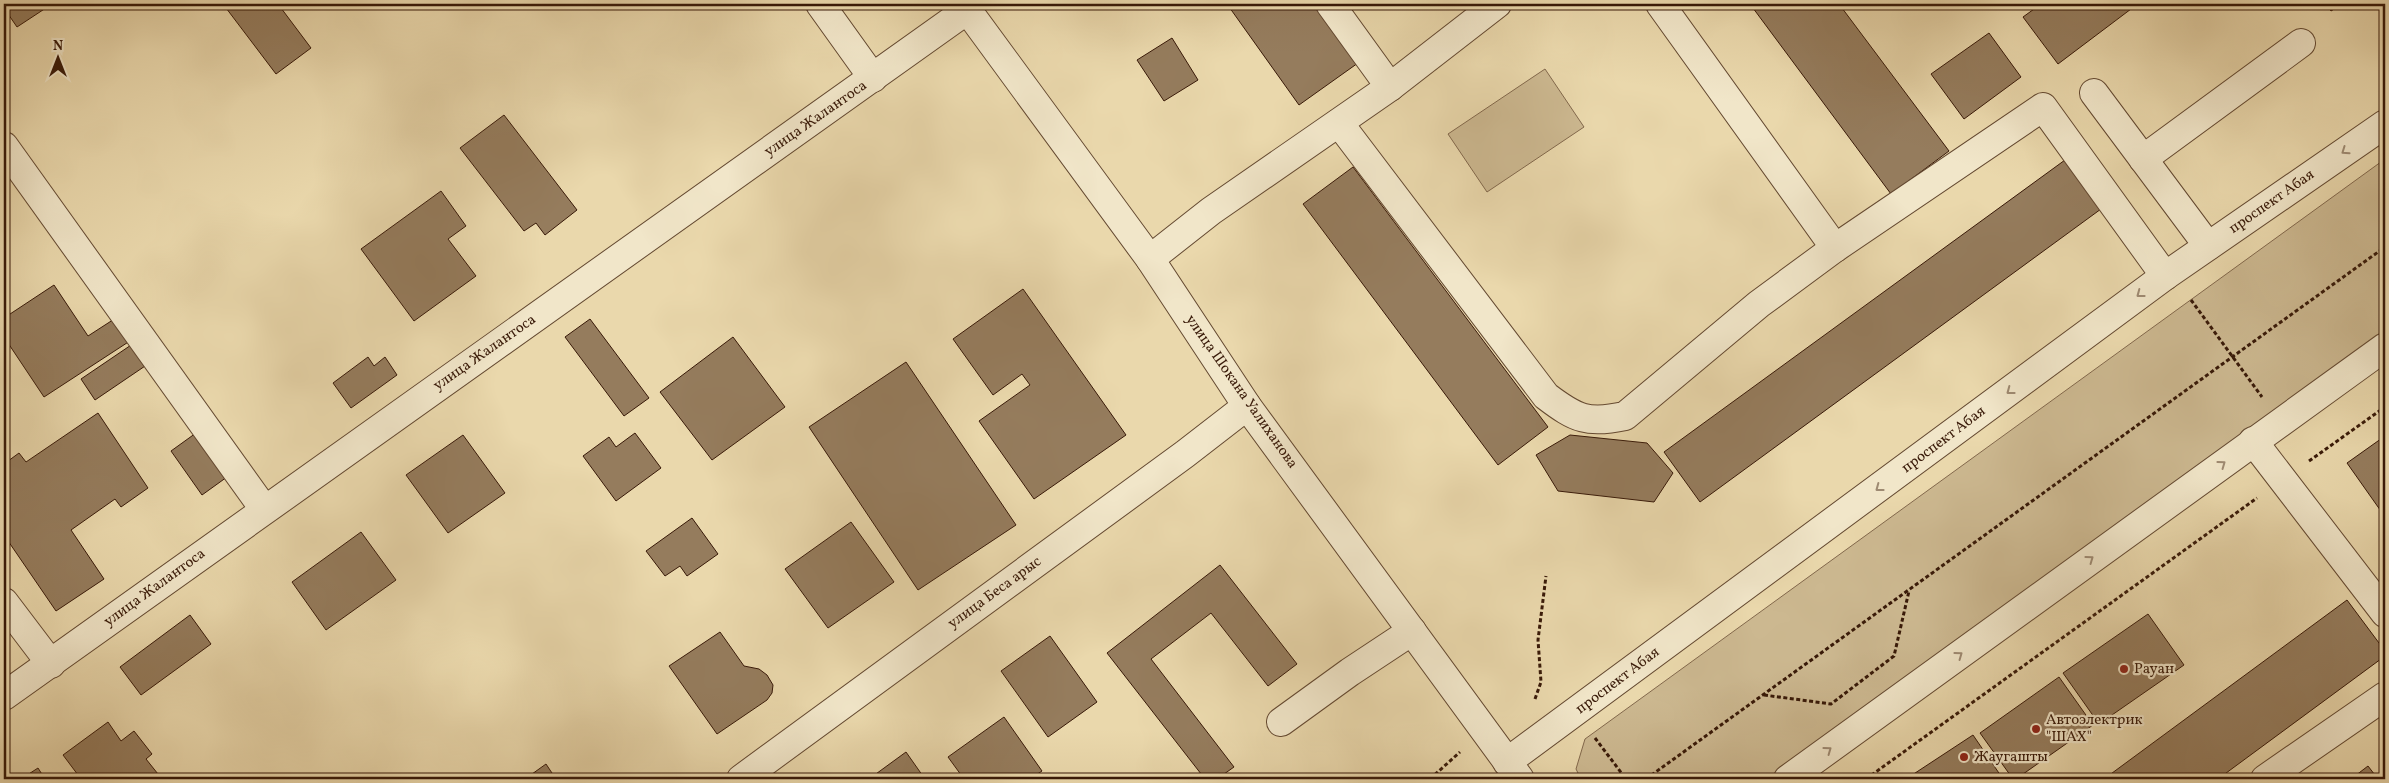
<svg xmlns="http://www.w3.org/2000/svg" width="2389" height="783" font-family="Vollkorn,serif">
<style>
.green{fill:#ccb890;stroke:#82684c}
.building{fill:#957c5d;stroke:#381908}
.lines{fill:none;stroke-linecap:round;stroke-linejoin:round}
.minor-casing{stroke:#644931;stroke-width:30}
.path{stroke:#381908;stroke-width:3;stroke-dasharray:4 2.5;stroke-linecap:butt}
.minor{stroke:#f1e6c9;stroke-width:28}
.oneway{stroke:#9e8a72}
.poi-dot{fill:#8f2418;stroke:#f1e6c9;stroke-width:2}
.labels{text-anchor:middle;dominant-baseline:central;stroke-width:4.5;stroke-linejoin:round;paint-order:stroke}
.street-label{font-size:15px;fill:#381908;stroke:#f1e6c9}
.poi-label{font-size:15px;fill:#381908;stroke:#f1e6c9;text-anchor:start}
</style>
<rect width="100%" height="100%" fill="#ead8ac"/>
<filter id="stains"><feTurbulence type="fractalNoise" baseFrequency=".004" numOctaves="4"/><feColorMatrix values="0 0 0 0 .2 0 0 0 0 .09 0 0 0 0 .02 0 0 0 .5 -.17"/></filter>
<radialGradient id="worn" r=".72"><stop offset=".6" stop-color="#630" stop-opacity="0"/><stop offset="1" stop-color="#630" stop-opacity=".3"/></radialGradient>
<g class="green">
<polygon points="1545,69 1584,127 1487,192 1448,134"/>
<polygon points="2385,159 2385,340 1783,779 1581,779 1576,769 1585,739"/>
</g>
<g class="building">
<polygon points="4,4 52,4 17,27 4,8"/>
<polygon points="223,4 278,4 311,48 276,74"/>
<polygon points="1227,4 1317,4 1358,63 1299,105"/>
<polygon points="1750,4 1839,4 1949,151 1891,194"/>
<polygon points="2041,4 2127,4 2131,9 2058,64 2023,17"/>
<polygon points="2326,4 2342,4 2331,11"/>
<polygon points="1989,33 2021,77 1964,119 1931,74"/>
<polygon points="1172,38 1198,80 1164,101 1137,60"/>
<polygon points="504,115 577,210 545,235 536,223 524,231 460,148"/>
<polygon points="2065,160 2101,209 1700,502 1664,452"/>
<polygon points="1353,167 1548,427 1498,465 1303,204"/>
<polygon points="441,191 466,226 448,239 476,276 414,321 361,249"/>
<polygon points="54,285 88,336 122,314 136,337 44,397 4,337 4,318"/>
<polygon points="1023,289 1126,435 1034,499 979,421 1030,385 1022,374 993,395 953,339"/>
<polygon points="590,319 649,398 624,416 565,337"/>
<polygon points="733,337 785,407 712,460 660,392"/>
<polygon points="137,341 151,362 95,400 81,379"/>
<polygon points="368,357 374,366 385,357 397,375 351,408 333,383"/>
<polygon points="906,362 1016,525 918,590 809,427"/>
<polygon points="98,413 148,488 121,507 115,499 71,530 104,579 56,611 4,535 4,464 19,453 26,462"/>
<polygon points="196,433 227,477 202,495 171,451"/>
<polygon points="635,433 661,468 616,501 583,456 609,437 616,447"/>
<polygon points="463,435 505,493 448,533 406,475"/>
<polygon points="1570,435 1647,443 1673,473 1654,502 1558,491 1536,455"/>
<polygon points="2385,436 2385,512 2383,514 2347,463"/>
<polygon points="692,518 718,554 687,576 680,566 665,576 646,551"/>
<polygon points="851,522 894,582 828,628 785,569"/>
<polygon points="361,532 396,580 326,630 292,582"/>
<polygon points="1220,565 1297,664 1268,686 1211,613 1151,659 1234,767 1217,779 1205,779 1107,653"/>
<polygon points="2347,600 2385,651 2385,656 2218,779 2104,779"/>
<polygon points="2148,614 2184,665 2099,724 2063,673"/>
<polygon points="190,615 211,644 141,695 120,667"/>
<polygon points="720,632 744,666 759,669 767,675 773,685 772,693 767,700 717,734 669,666"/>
<polygon points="1050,636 1097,702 1048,737 1001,671"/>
<polygon points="2059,677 2093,725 2016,779 2013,779 1980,733"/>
<polygon points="1004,717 1042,771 1030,779 964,779 948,757"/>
<polygon points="108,722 121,741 134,731 152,754 146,759 162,779 81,779 63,755"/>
<polygon points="1973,735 2003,779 1906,779"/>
<polygon points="906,752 925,779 869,779"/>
<polygon points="546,764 556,779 525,779"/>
<polygon points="2368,766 2378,779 2351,779"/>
<polygon points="38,768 45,779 21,779"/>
</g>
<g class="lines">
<g class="minor-casing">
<g id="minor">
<polyline points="820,4 873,78"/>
<polyline points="963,4 1150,259 1247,406 1520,779"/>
<polyline points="1330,4 1390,87"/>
<polyline points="1660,4 1835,248"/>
<polyline points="2094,93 2208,246"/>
<path d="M 1339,123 L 1546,396 C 1576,419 1588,424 1625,416 L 1759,304 L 1835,248 L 2043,107 L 2165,276"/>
<polyline points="4,146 264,509"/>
<polyline points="2143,159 2301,43"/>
<polyline points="1150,259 1211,211 1390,87 1497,4"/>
<polyline points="2253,441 2385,613"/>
<polyline points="4,602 51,664"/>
<polyline points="4,696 967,10"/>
<polyline points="1281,722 1350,672 1412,631"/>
<polyline points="1507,762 2165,276 2385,124"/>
<polyline points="741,779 1185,454 1247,406"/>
<polyline points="1788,779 2385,347"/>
<polyline points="2265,779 2385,696"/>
</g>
</g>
<g class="path">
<polyline points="2191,300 2262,397"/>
<polyline points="2309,461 2385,407"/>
<polyline points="1764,695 1831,704 1894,656 1909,591"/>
<polyline points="1535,699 1541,682 1538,640 1546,576"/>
<polyline points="1595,738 1626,779"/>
<polyline points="1430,779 1460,752"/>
<polyline points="1646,779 2385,247"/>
<polyline points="1866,779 2257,498"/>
</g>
<use href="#minor" class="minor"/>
</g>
<defs><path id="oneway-chevron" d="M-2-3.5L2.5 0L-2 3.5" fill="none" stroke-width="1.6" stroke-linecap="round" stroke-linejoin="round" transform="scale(1.25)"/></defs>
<g class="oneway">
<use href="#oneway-chevron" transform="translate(2345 151) rotate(145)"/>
<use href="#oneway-chevron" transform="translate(2140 294) rotate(143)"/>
<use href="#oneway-chevron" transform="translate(2010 391) rotate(143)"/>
<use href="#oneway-chevron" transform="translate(2222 464) rotate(-36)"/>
<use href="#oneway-chevron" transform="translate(1879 488) rotate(143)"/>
<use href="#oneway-chevron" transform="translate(2090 559) rotate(-36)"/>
<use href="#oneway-chevron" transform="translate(1959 655) rotate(-36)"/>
<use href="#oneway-chevron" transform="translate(1828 750) rotate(-36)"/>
</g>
<g class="poi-dot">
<circle cx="2124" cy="669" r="5"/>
<circle cx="2036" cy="729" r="5"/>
<circle cx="1964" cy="757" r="5"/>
</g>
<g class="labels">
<g class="street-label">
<text transform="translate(816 119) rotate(-35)">улица Жалантоса</text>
<text transform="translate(2272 202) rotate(-35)">проспект Абая</text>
<text transform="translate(485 353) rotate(-35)">улица Жалантоса</text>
<text transform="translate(1241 392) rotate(55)">улица Шокана Уалиханова</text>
<text transform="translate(1944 440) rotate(-37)">проспект Абая</text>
<text transform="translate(155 588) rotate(-36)">улица Жалантоса</text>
<text transform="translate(995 593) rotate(-36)">улица Беса арыс</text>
<text transform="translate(1618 681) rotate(-37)">проспект Абая</text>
</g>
<g class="poi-label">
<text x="2134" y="669">Рауан</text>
<text x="2046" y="720">Автоэлектрик<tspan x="2046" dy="17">"ШАХ"</tspan></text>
<text x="1974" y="757">Жаугашты</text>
</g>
</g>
<rect width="2389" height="783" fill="none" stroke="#ead8ac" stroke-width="20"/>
<rect x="5" y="5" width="2379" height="773" fill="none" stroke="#381908" stroke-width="2.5"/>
<rect x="10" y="10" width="2369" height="763" fill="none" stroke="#381908"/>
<g transform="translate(58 58)" stroke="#f1e6c9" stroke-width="4" paint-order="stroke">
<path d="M0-4L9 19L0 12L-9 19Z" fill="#381908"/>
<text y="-8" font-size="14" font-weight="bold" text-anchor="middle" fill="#381908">N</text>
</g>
<rect width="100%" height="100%" filter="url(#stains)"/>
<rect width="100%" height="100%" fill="url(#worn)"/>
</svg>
